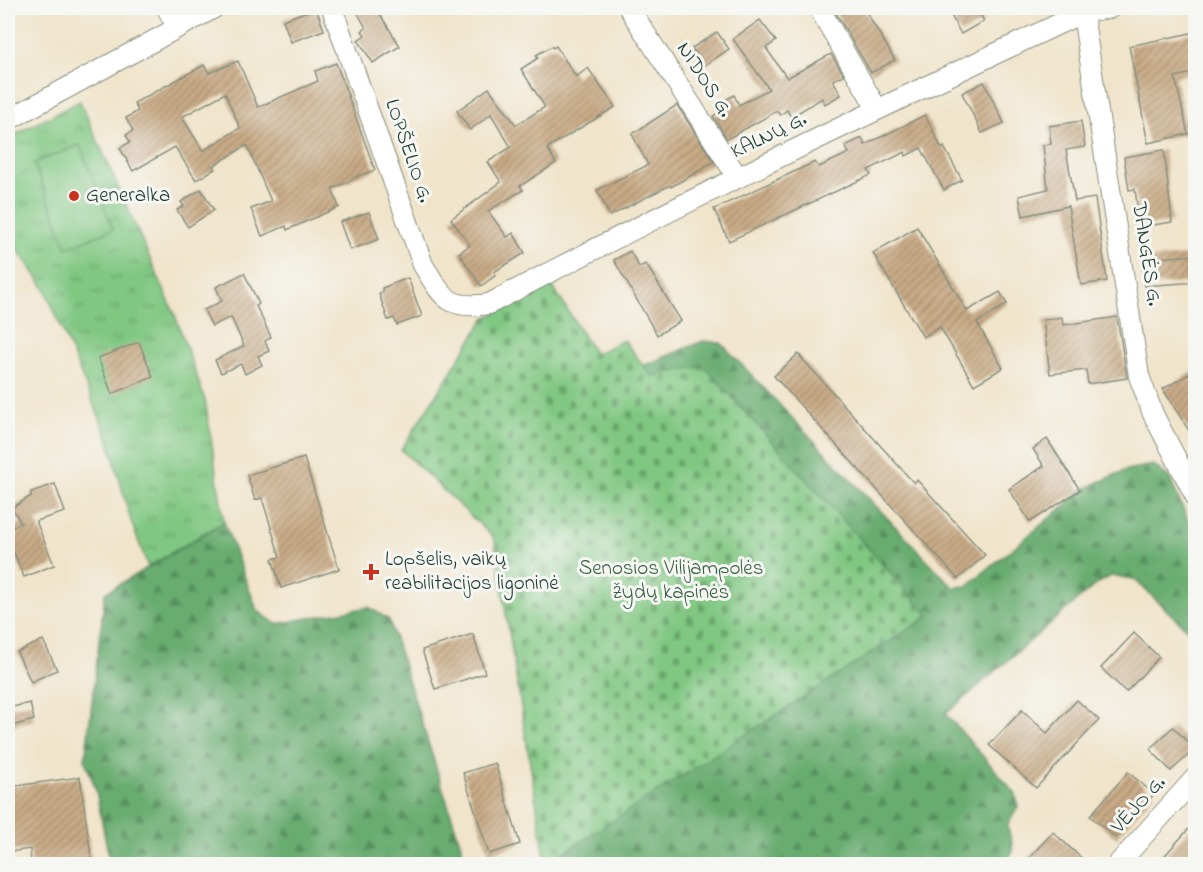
<svg xmlns="http://www.w3.org/2000/svg" width="1203" height="872" font-family="'Indie Flower',sans-serif">
<style>
.grass{fill:url(#grass-tufts);stroke:#50825b;stroke-width:1.5}
.forest{fill:url(#forest-firs);stroke:#447452;stroke-width:1.5}
.cemetery{fill:url(#cemetery-stones);stroke:#50825b;stroke-width:1.5}
.pitch{fill:#80c782;stroke:#50825b;stroke-width:1.5}
.building{fill:url(#building-hatch);fill-rule:evenodd}
.lines{fill:none;stroke-linecap:round;stroke-linejoin:round}
.minor-casing{stroke:#88907f;stroke-width:22}
.minor{stroke:#fff;stroke-width:20}
.poi-dot{fill:#c8321e;stroke:#f6f6f2;stroke-width:2}
.labels{text-anchor:middle;dominant-baseline:central;stroke-width:6;stroke-linejoin:round;paint-order:stroke}
.street-label{font-size:21px;fill:#1f3d34;stroke:#f6f6f2}
.poi-label{font-size:21px;fill:#1f3d34;stroke:#f6f6f2;text-anchor:start}
.park-label{font-size:21px;fill:#376048;stroke:#f6f6f2}
</style>
<defs>
<pattern id="grass-tufts" width="24" height="20" patternUnits="userSpaceOnUse" patternTransform="scale(1.5)"><rect width="24" height="20" fill="#80c782"/><path d="M3 7l-1-3M5 7V3M7 7l1-3M15 17l-1-3M17 17v-4M19 17l1-3" fill="none" stroke="#68a36b"/></pattern>
<pattern id="forest-firs" width="22" height="20" patternUnits="userSpaceOnUse" patternTransform="scale(1.5)"><rect width="22" height="20" fill="#68ac70"/><path d="M5 1l3.5 6h-7zM16 11l3.5 6h-7z" fill="#558d5d"/></pattern>
<pattern id="cemetery-stones" width="16" height="16" patternUnits="userSpaceOnUse" patternTransform="scale(1.5)"><rect width="16" height="16" fill="#80c782"/><path d="M2 7V4a2 2 0 0 1 4 0v3zM10 15v-3a2 2 0 0 1 4 0v3z" fill="#68a36b"/></pattern>
<pattern id="building-hatch" width="6" height="6" patternUnits="userSpaceOnUse" patternTransform="scale(1.5)"><rect width="6" height="6" fill="#c9ab86"/><path d="M-1 1l2-2M0 6l6-6M5 7l2-2" fill="none" stroke="#a38c6e"/></pattern>
</defs>
<rect width="100%" height="100%" fill="#f6f6f2"/>
<filter id="ink" filterUnits="userSpaceOnUse"><feTurbulence type="fractalNoise" baseFrequency=".0167" numOctaves="2"/><feDisplacementMap in="SourceGraphic" scale="12" xChannelSelector="R" yChannelSelector="G"/><feConvolveMatrix kernelMatrix="1 2 1 2 8 2 1 2 1" color-interpolation-filters="sRGB"/></filter>
<filter id="wash" filterUnits="userSpaceOnUse"><feTurbulence type="fractalNoise" baseFrequency=".008" numOctaves="4" result="noise"/><feDisplacementMap in="SourceGraphic" scale="24" xChannelSelector="R" yChannelSelector="G"/><feGaussianBlur stdDeviation="1.35" result="paint"/><feColorMatrix in="noise" values="0 0 0 0 0 0 0 0 0 0 0 0 0 0 0 0 0 1.4 0 .05"/><feComposite in="paint" operator="in"/></filter>
<g filter="url(#wash)">
<rect width="100%" height="100%" fill="#f0e4ca"/>
<polygon class="grass" points="80,101 175,315 205,400 224,522 148,567 131,521 108,438 44,287 8,236 8,138"/>
<g class="forest">
<path d="M 703,341 L 721,343 L 953,587 L 967,586 L 1086,488 L 1126,470 L 1153,465 L 1169,477 L 1195,536 L 1195,637 L 1134,579 L 1111,576 L 1095,585 L 946,714 L 1016,794 L 1018,807 L 1007,826 C 1012,842 1017,851 1004,864 L 544,864 L 651,376 L 643,366 Z"/>
<polygon points="224,522 257,610 276,624 369,607 389,620 467,864 110,864 96,790 85,761 105,593"/>
</g>
<polygon class="cemetery" points="551,284 595,354 624,340 651,376 704,366 929,616 546,864 494,538 401,450 485,318"/>
<polygon class="pitch" points="80,145 113,229 67,248 34,163"/>
<g id="blocks">
<g class="building">
<polygon points="316,8 324,30 291,42 283,20"/>
<polygon points="355,8 376,8 400,46 373,63 358,40 365,35 362,31 366,28"/>
<polygon points="833,8 864,8 895,60 871,73"/>
<polygon points="947,8 976,8 984,21 961,34"/>
<polygon points="760,20 776,41 766,48 787,78 831,54 844,75 833,80 841,95 825,104 822,98 791,117 787,110 780,115 777,111 727,139 713,116 720,112 717,105 734,95 739,105 769,89 733,39"/>
<polygon points="717,32 729,49 704,66 692,48"/>
<polygon points="1196,32 1196,72 1175,77 1188,134 1148,143 1129,46"/>
<polygon points="552,46 553,48 556,46 576,77 588,68 615,107 547,148 556,163 520,186 523,190 488,211 507,237 513,233 525,253 494,272 496,275 481,286 459,253 470,245 451,219 501,182 488,162 511,147 491,114 470,130 457,111 489,88 516,125 545,107 521,69 538,58 536,55"/>
<path d="M 238,61 L 258,107 L 318,81 L 315,71 L 336,63 L 375,170 L 352,178 L 352,180 L 332,189 L 339,207 L 287,230 L 286,226 L 262,236 L 251,209 L 271,201 L 247,145 L 213,166 L 215,169 L 196,180 L 175,147 L 133,171 L 120,148 L 130,142 L 126,135 L 133,131 L 126,118 L 138,111 L 134,103 L 204,65 L 209,73 ZM 225,93 L 240,128 L 203,151 L 182,117 Z"/>
<polygon points="984,82 1004,123 982,133 962,93"/>
<polygon points="677,105 714,162 671,187 670,185 610,216 597,190 648,165 632,134"/>
<polygon points="925,115 942,149 944,147 962,180 944,190 921,148 906,156 905,152 868,170 871,175 729,241 714,209 815,162 819,167 849,153 845,146 862,138 865,145"/>
<polygon points="1081,121 1085,147 1066,150 1075,201 1095,198 1107,281 1081,285 1068,206 1023,216 1019,196 1048,189 1043,145 1051,144 1049,126"/>
<polygon points="1164,150 1172,222 1140,227 1135,189 1129,190 1124,157"/>
<polygon points="201,189 214,210 188,227 177,210 184,206 181,202"/>
<polygon points="369,212 379,239 350,250 340,222"/>
<polygon points="917,227 967,311 1000,292 1007,304 977,323 1003,368 974,385 940,327 923,337 873,253"/>
<polygon points="630,251 639,267 646,264 681,321 657,335 614,260"/>
<polygon points="1196,255 1196,282 1144,286 1142,259"/>
<polygon points="244,273 259,304 256,306 271,337 265,341 269,351 258,356 262,365 245,374 241,364 221,373 215,360 244,346 231,317 212,326 204,310 222,301 216,287"/>
<polygon points="408,278 422,316 397,325 394,318 388,320 379,294 383,292 382,288"/>
<polygon points="1062,317 1063,325 1117,317 1127,378 1088,384 1086,370 1050,374 1043,320"/>
<polygon points="139,342 153,377 112,394 98,358"/>
<polygon points="798,354 914,483 917,480 985,555 958,579 774,376"/>
<polygon points="1196,370 1196,442 1163,389"/>
<polygon points="1047,439 1080,490 1030,522 1009,489 1044,466 1033,449"/>
<polygon points="304,458 339,569 281,588 272,559 280,557 262,498 255,500 247,475"/>
<polygon points="55,484 65,512 36,521 54,565 24,577 8,538 8,529 21,523 12,508 31,496 31,492"/>
<polygon points="1134,633 1159,657 1126,692 1101,668"/>
<polygon points="473,634 485,673 435,689 422,650"/>
<polygon points="43,640 57,670 31,682 17,652"/>
<polygon points="1077,700 1099,720 1036,788 989,745 1022,710 1047,733"/>
<polygon points="30,703 34,720 8,727 8,708"/>
<polygon points="1173,727 1195,749 1171,771 1150,749"/>
<polygon points="495,763 520,844 489,854 463,773"/>
<polygon points="1128,772 1154,794 1116,838 1090,816"/>
<polygon points="80,777 92,864 31,864 30,849 8,852 8,787"/>
<polygon points="1196,821 1196,864 1157,864"/>
<polygon points="1053,832 1088,864 1023,864"/>
</g>
</g>
</g>
<g filter="url(#ink)">
<use href="#blocks" fill-opacity="0" stroke="#88907f" stroke-width="1.5"/>
<g class="lines">
<g class="minor-casing">
<g id="minor">
<polyline points="167,8 177,27"/>
<path d="M 332,8 L 423,265 C 443,297 447,310 489,304 C 684,201 884,106 1084,12 L 1110,8"/>
<polyline points="629,8 738,178"/>
<polyline points="819,8 877,109"/>
<polyline points="1082,8 1139,376 1153,414 1196,497"/>
<polyline points="8,120 214,8"/>
<polyline points="1118,864 1196,777"/>
</g>
</g>
<use href="#minor" class="minor"/>
</g>
</g>
<g class="poi-dot">
<circle cx="74" cy="196" r="6"/>
<path d="M368 563h6v6h6v6h-6v6h-6v-6h-6v-6h6z"/>
</g>
<g class="labels">
<g class="street-label">
<text transform="translate(704 80) rotate(57)">NIDOS G.</text>
<text transform="translate(769 136) rotate(-26)">KALNŲ G.</text>
<text transform="translate(408 151) rotate(71)">LOPŠELIO G.</text>
<text transform="translate(1146 254) rotate(81)">DANGĖS G.</text>
<text transform="translate(1139 805) rotate(-48)">VĖJO G.</text>
</g>
<g class="poi-label">
<text x="86" y="196">Generalka</text>
<text x="385" y="560">Lopšelis, vaikų<tspan x="385" dy="24">reabilitacijos ligoninė</tspan></text>
</g>
<g class="park-label">
<text x="671" y="569">Senosios Vilijampolės<tspan x="671" dy="24">žydų kapinės</tspan></text>
</g>
</g>
<rect width="1203" height="872" fill="none" stroke="#f6f6f2" stroke-width="30"/>
</svg>
